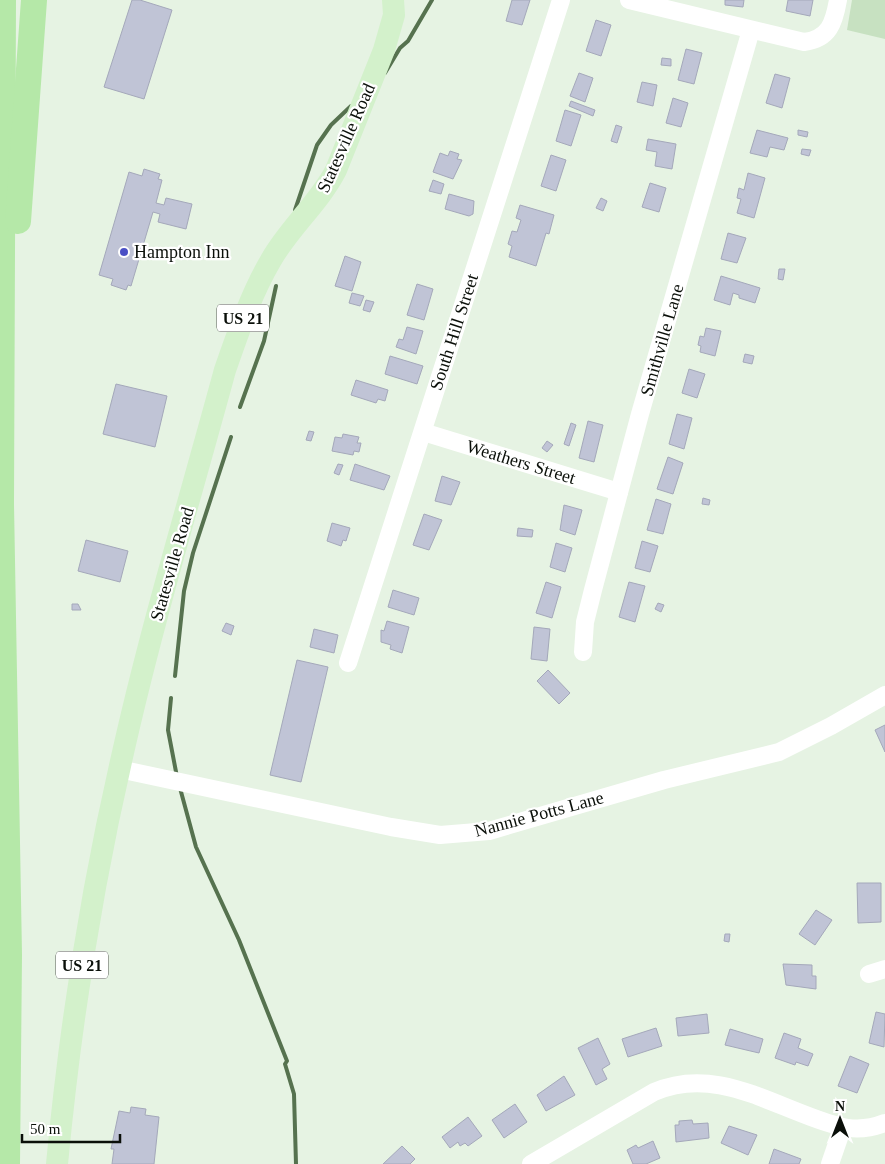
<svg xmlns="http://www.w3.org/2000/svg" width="885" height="1164" font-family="Georgia,serif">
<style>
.green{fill:#c7e1c1}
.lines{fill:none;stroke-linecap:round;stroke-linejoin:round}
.stream{stroke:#56724f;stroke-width:4}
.building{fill:#c0c4d6;stroke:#a4a8ba}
.minor{stroke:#fff;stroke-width:18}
.major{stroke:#d3f1cb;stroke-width:22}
.highway{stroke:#b5e8a8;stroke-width:26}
.poi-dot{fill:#4a4fc5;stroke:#fff;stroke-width:2}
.labels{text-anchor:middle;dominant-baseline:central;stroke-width:4.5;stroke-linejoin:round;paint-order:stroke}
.shield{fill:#fff;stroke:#545753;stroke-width:1}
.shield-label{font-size:16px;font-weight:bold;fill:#0a0f09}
.street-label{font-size:18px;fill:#0a0f09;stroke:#fff}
.poi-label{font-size:18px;fill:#0a0f09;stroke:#fff;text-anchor:start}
</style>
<rect width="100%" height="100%" fill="#e6f3e3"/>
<polygon class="green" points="852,0 885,0 885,39 847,30"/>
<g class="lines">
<g class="stream">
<polyline points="385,73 400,48 408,41 432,0"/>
<polyline points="295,210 317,145 331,125 351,106"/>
<polyline points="240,407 264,341 276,286"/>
<polyline points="175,676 184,591 193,553 231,437"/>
<polyline points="171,698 168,730 177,777"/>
<polyline points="180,788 196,847 239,940 287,1061 285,1064 294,1094 296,1164"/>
</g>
</g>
<g class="building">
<polygon points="132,0 140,0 172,10 144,99 104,87"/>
<polygon points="512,0 530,0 522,25 506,21"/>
<polygon points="725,0 744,0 743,7 725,5"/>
<polygon points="788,0 813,0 810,16 786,11"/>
<polygon points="596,20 611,25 601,56 586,51"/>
<polygon points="686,49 702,53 694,84 678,80"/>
<polygon points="662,58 671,59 671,66 661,65"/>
<polygon points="579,73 593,78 585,102 570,96"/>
<polygon points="775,74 790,78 782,108 766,103"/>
<polygon points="642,82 657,85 653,106 637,102"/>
<polygon points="673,98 688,103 681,127 666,123"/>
<polygon points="571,101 595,110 593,116 569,106"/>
<polygon points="565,110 581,115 571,146 556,141"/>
<polygon points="616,125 622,127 617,143 611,141"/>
<polygon points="757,130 788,138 784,150 770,147 767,157 750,153"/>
<polygon points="798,130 808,132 807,137 798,135"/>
<polygon points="648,139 676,144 672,169 655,166 657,152 646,150"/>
<polygon points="802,149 811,150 809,156 801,154"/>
<polygon points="450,151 459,154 457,159 462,160 453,179 433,172 440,153 448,156"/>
<polygon points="551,155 566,160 556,191 541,186"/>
<polygon points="144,169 160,174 158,179 162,180 156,203 164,205 166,198 192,204 186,229 158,222 160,214 153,212 131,286 128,285 126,290 111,285 113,279 99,275 129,172 142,176"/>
<polygon points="748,173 765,178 754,218 737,213 741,199 737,198 739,188 744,190"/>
<polygon points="433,180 444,184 441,194 429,191"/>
<polygon points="650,183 666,188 659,212 642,207"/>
<polygon points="449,194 474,201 473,214 469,216 445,209"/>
<polygon points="601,198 607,201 603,211 596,208"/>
<polygon points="520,205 554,215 549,234 546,233 536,266 509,257 512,246 508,244 512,231 517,232 521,220 516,218"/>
<polygon points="728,233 746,238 737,263 721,259"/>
<polygon points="345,256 361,262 352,291 335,286"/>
<polygon points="779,269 785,269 783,280 778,279"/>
<polygon points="721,276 760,288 755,303 739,298 739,295 733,293 730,305 714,300"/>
<polygon points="417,284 433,289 424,320 407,315"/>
<polygon points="352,293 364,296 360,306 349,303"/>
<polygon points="366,300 374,302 370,312 363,310"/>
<polygon points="407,327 423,331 416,354 396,347 399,339 403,340"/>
<polygon points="706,328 721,331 715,356 700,352 701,346 698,345 700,336 704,337"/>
<polygon points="745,354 754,356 752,364 743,362"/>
<polygon points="390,356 423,366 417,384 385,374"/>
<polygon points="689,369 705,374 697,398 682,393"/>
<polygon points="356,380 388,390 385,401 378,399 376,403 351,395"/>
<polygon points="116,384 167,396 155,447 103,434"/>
<polygon points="677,414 692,418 684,449 669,444"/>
<polygon points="588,421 603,425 594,462 579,458"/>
<polygon points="571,423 576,425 569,446 564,444"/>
<polygon points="309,431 314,432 311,441 306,440"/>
<polygon points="343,434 359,437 357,443 361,443 359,452 354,451 353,455 332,451 335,437 342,438"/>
<polygon points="547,441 553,445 547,452 542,448"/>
<polygon points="668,457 683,463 673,494 657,489"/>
<polygon points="338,464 343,465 339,475 334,473"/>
<polygon points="355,464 390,476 384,490 350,480"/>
<polygon points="442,476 460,482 451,505 435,501"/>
<polygon points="703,498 710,500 709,505 702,504"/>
<polygon points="656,499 671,504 663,534 647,530"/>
<polygon points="564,505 582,510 575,535 560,530"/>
<polygon points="424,514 442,520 429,550 413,545"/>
<polygon points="332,523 350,528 346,541 343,540 341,546 327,541"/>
<polygon points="518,528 533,530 532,537 517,536"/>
<polygon points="86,540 128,551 120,582 78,571"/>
<polygon points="642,541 658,546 650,572 635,568"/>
<polygon points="556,543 572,548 565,572 550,567"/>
<polygon points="546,582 561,587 552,618 536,613"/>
<polygon points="629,582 645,586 635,622 619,617"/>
<polygon points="393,590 419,598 414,615 388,607"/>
<polygon points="658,603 664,605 661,612 655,609"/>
<polygon points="72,604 78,604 81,610 72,610"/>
<polygon points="387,621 409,627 402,653 390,649 391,645 381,642 381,630 384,631"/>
<polygon points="226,623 234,626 231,635 222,631"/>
<polygon points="534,627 550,629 547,661 531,659"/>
<polygon points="314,629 338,635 334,653 310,647"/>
<polygon points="297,660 328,667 301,782 270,775"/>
<polygon points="548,670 570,693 559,704 537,681"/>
<polygon points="885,725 885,752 875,730"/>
<polygon points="857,883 881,883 881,922 858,923"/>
<polygon points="816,910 832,920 815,945 799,934"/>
<polygon points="725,934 730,934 729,942 724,941"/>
<polygon points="783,964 812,965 812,976 816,976 816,989 786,985"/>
<polygon points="876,1012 885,1014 884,1047 869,1043"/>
<polygon points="707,1014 709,1033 678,1036 676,1018"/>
<polygon points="656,1028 662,1046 628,1057 622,1039"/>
<polygon points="730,1029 763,1039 759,1053 725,1045"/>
<polygon points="784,1033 801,1039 798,1048 813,1054 808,1066 796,1062 795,1065 775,1058"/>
<polygon points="598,1038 610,1064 602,1069 607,1079 596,1085 578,1048"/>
<polygon points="850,1056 869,1064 857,1093 838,1086"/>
<polygon points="564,1076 575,1095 546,1111 537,1095"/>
<polygon points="515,1104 527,1122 504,1138 492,1120"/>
<polygon points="131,1107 146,1109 145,1115 159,1117 154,1164 112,1164 114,1149 111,1149 119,1111 130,1113"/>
<polygon points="468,1117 482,1136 468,1146 465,1143 460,1146 458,1142 450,1148 442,1137"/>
<polygon points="692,1120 693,1124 708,1123 709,1138 676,1142 675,1125 679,1125 679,1121"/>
<polygon points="729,1126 757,1135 748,1155 721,1143"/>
<polygon points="653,1141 660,1158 646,1164 633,1164 627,1150 636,1145 638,1148"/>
<polygon points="402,1146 415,1159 410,1164 383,1164"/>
<polygon points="774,1149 801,1159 799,1164 769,1164"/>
</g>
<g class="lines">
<g class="minor">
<path d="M 629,0 L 804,42 C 829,39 834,23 838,0"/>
<polyline points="423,432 619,492"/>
<polyline points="583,652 585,622 593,590 640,414 751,30"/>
<polyline points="348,663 561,0"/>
<polyline points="119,769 391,827 440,835 489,831 664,780 779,752 831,726 885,695"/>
<polyline points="869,974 885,969"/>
<path d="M 531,1164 L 654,1092 C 709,1068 759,1098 811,1117 C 838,1127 857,1134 885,1123"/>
<polyline points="830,1164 842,1129"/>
</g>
<path class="major" d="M 57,1164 C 70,1027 91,891 122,757 C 151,627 190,499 225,370 C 238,333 251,294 271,260 C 289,228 319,203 336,170 L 384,50 L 394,15 L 393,0"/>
<g class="highway">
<polyline points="3,0 1,504 9,955 7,1164"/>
<polyline points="18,221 34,0"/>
</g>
</g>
<circle class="poi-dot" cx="124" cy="252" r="5"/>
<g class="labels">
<g class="shield">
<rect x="217" y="304.5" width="52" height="27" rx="4"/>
<rect x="56" y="951.5" width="52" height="27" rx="4"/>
</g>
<g class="shield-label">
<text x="243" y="318">US 21</text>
<text x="82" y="965">US 21</text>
</g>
<g class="street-label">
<text transform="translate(346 138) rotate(-66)">Statesville Road</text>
<text transform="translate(454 332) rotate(-72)">South Hill Street</text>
<text transform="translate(662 340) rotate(-74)">Smithville Lane</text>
<text transform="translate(521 462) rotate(17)">Weathers Street</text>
<text transform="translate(172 564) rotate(-74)">Statesville Road</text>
<text transform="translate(539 814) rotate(-15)">Nannie Potts Lane</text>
</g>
<g class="poi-label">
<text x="134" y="252">Hampton Inn</text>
</g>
</g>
<g transform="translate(840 1119)" stroke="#ffffff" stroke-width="4" paint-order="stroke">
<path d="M0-4L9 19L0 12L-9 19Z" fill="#0a0f09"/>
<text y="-8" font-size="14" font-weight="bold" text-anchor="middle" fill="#0a0f09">N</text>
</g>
<path d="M22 1134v8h98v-8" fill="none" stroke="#0a0f09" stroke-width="2.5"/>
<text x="30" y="1134" font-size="15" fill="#0a0f09" stroke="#ffffff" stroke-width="4" paint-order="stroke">50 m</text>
</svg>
